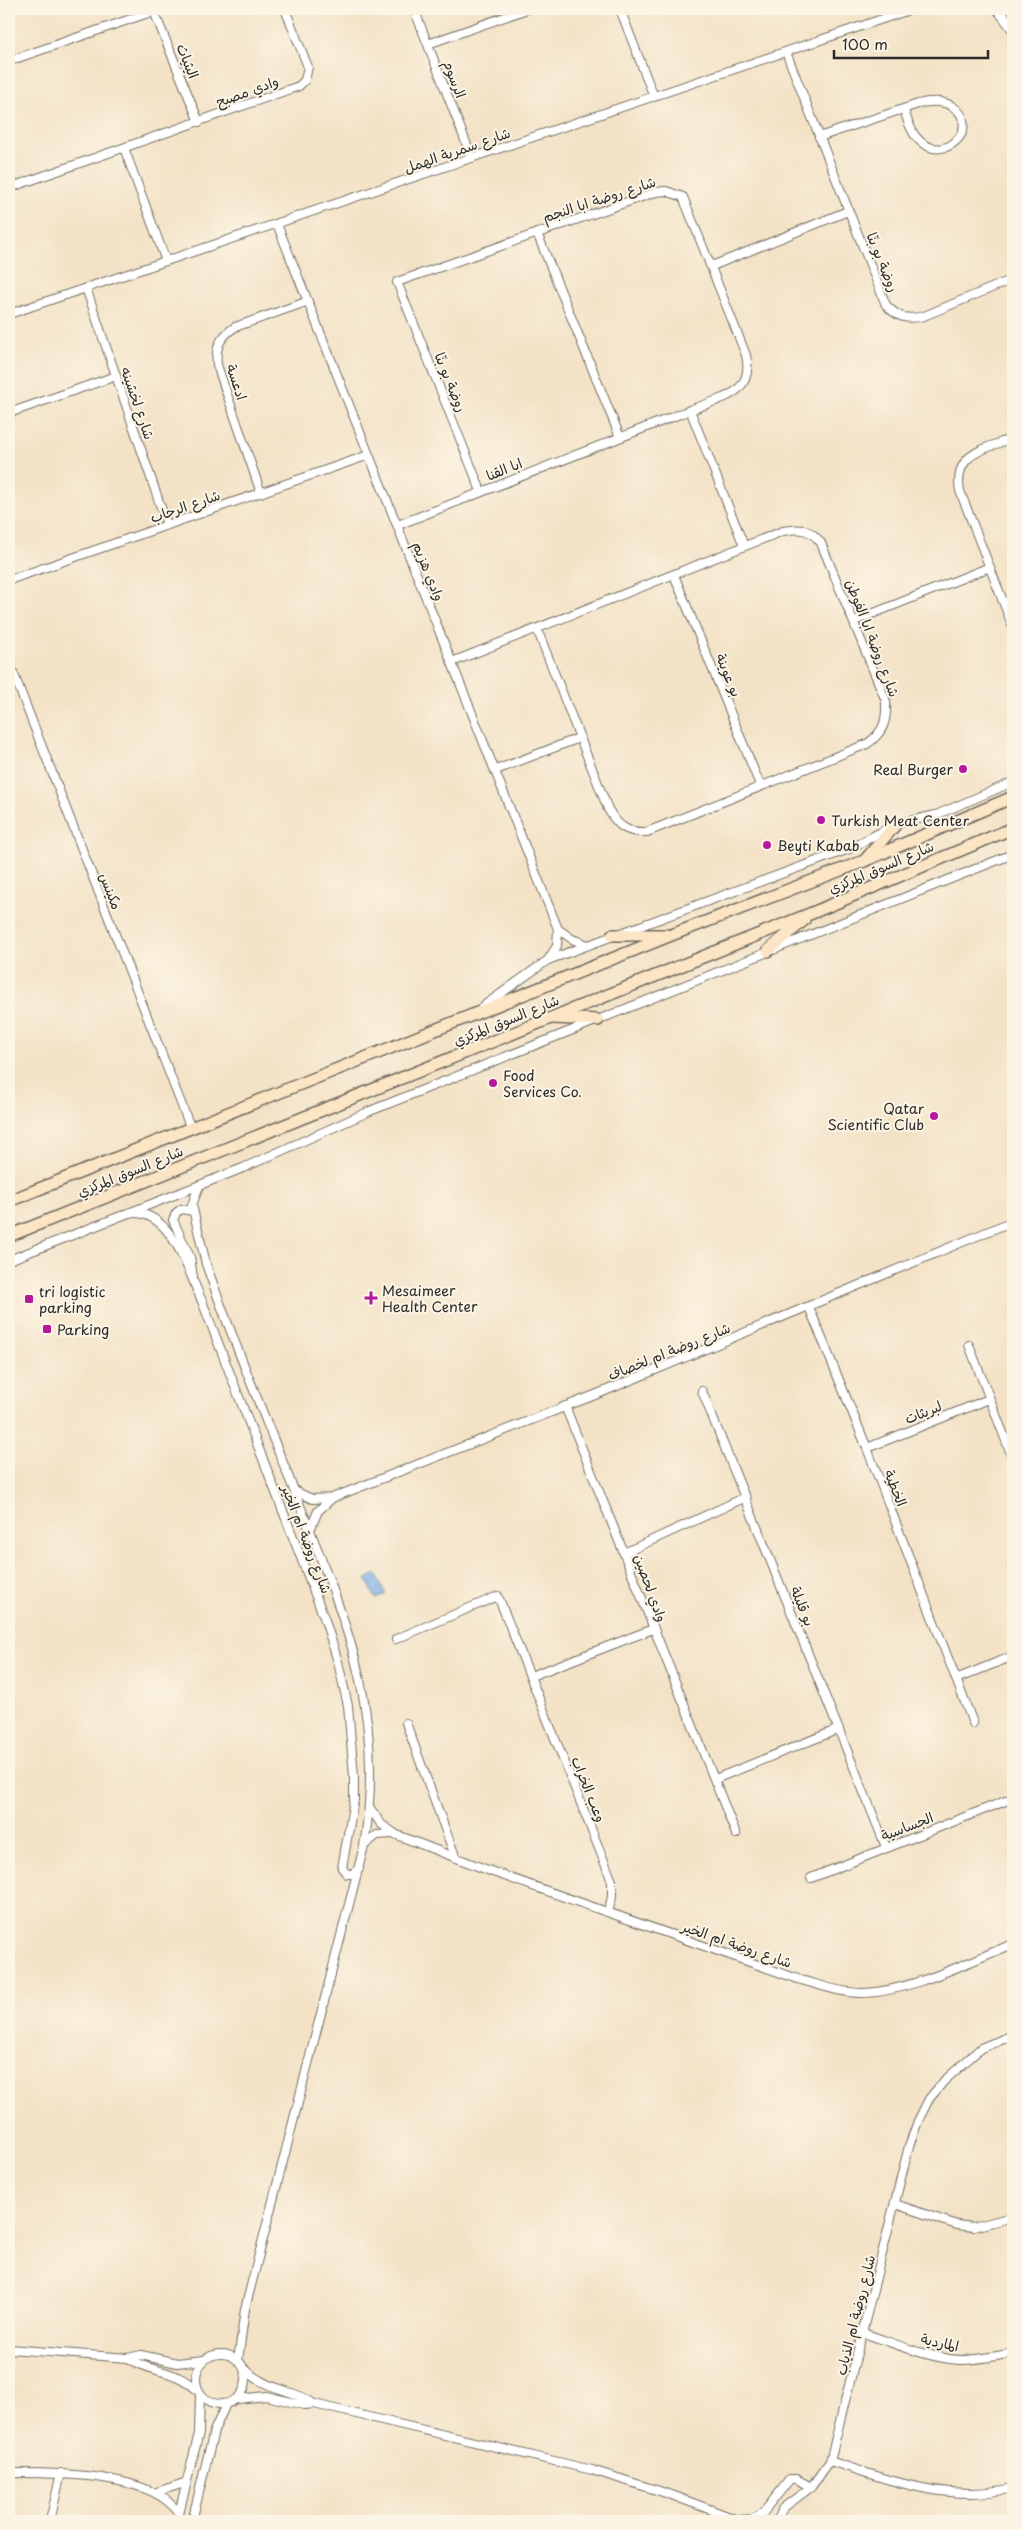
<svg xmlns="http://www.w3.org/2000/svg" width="1022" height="2530" font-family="'Playpen Sans','Playpen Sans Arabic',sans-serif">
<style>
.water{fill:url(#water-ripples);stroke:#506c87}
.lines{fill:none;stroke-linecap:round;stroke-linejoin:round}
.minor-casing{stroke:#716b61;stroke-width:10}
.tertiary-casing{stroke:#716b61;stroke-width:12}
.secondary-casing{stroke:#716b61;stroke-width:14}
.minor{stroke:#fff;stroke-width:8}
.tertiary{stroke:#fff;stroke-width:10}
.secondary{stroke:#fce5c4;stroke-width:11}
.poi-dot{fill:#b5179e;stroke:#fcf5e5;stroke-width:2}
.labels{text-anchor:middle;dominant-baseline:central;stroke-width:4;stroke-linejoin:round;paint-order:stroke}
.street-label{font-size:14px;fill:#2b2b2b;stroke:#fcf5e5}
.poi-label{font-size:14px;fill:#2b2b2b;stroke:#fcf5e5;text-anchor:start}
</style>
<defs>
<pattern id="water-ripples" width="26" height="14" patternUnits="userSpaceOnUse" patternTransform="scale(1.25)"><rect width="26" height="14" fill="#74ace3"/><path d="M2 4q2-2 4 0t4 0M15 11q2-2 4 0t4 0" fill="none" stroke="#5f8cb8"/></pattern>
</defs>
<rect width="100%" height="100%" fill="#fcf5e5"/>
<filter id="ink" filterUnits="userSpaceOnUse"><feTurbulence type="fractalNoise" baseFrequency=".02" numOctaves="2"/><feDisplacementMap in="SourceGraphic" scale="10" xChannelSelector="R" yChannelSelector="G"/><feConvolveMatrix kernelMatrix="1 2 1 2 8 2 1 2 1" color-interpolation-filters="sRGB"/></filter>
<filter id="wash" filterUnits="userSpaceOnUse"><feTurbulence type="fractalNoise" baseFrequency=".0096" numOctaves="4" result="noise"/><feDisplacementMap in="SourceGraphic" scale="20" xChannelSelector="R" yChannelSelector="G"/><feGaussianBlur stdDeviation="1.12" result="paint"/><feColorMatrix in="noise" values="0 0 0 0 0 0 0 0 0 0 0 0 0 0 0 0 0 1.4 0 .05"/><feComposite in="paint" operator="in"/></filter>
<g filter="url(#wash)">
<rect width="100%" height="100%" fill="#f3e2c6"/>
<polygon class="water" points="376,1574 386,1594 376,1599 366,1579"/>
</g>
<g filter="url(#ink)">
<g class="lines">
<g class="minor-casing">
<g id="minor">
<polyline points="153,9 199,122"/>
<polyline points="414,9 472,158"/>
<polyline points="620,9 654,97"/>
<polyline points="428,44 527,9"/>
<path d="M 786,52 L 886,305 C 898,318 907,320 924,316 L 1013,279"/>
<polyline points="9,61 154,11"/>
<path d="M 819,137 L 918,104 C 930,101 941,100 952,106 C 984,126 943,168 917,138 C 910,130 907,119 904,110"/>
<polyline points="124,148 166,261"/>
<polyline points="9,188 299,86 305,80 308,67 285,9"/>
<polyline points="277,224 558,929 557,946 548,960"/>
<polyline points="537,233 620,437"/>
<polyline points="712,266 848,211"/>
<polyline points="86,288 167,525"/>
<polyline points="9,314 912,9"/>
<polyline points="690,410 744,546"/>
<polyline points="9,413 116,376"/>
<path d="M 1013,438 C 985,449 953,453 960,491 L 1013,627"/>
<path d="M 261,493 L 217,365 C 215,347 220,337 235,327 L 306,302"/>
<path d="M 398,525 L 690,410 C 720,398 755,395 746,355 L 683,197 L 666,191 L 656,192 L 397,282 L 481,491"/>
<polyline points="674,575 760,785"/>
<polyline points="9,580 369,455"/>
<polyline points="854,621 990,567"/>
<polyline points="9,662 191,1129"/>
<path d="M 452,662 L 783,531 C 800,528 810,528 821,543 L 886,701 C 887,721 884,732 867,744 L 647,832 C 627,833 618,827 608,809 L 537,629"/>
<polyline points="496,770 579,738"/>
<polyline points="558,929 572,939 588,945"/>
<polyline points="482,1007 548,960 849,849 896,824 936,815 1013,782"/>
<path d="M 199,1186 L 192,1205 L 206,1264 C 234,1345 268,1424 299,1503 C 347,1623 386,1714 364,1846 L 245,2309 L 238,2361"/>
<path d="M 133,1213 C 173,1212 188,1272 202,1301 L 325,1620 L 338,1662 L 348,1706 L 354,1776 L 354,1800 L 342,1868 L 347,1874 L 354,1874 L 359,1869"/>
<polyline points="9,1260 243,1168 370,1111 1013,854"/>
<polyline points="193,1277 190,1257 173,1220 176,1213 181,1209 193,1211"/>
<polyline points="809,1307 867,1448 973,1723"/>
<polyline points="969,1345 1013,1459"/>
<polyline points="702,1391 886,1847"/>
<polyline points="565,1406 736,1834"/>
<polyline points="867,1448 989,1399"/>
<polyline points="295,1491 312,1499 332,1498 600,1393 1013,1221"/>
<polyline points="310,1530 318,1511 331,1499"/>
<polyline points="624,1553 746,1497"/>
<polyline points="396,1639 498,1596 612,1881 612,1897 608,1912"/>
<polyline points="531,1676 653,1629"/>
<polyline points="956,1679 1013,1656"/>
<polyline points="406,1723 455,1856"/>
<polyline points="715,1779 839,1729"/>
<path d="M 370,1808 L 381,1824 L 397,1835 L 493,1872 L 801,1980 C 820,1985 841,1993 861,1993 C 907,1993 970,1961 1013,1944"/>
<polyline points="365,1845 377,1835 392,1834"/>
<polyline points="811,1878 1013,1798"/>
<polyline points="895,2204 957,2225 973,2227 1013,2217"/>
<path d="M 863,2333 C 894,2343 927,2358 960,2360 C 978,2360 996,2356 1013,2353"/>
<path d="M 9,2349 L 128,2358 C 152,2374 173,2367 198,2391"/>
<circle cx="221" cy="2379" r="25"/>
<polyline points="128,2358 141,2355 177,2363 204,2360"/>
<path d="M 244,2368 C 267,2392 291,2387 314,2404"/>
<polyline points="237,2399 266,2396 304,2405 314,2404 592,2470 669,2494 738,2520 753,2519 763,2513 790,2479 796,2479 811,2487"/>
<path d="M 830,2461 C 890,2481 950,2503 1013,2488"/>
<path d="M 9,2473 C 53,2473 154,2472 179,2514"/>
<polyline points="157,2492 187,2482"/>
<polyline points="50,2521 61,2473"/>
<polyline points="177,2521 199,2433 200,2394"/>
<polyline points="192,2521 214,2431 226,2404"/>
<polyline points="776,2521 783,2508 811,2487 830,2461 909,2146 918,2121 929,2099 944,2081 981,2048 1013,2035"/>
</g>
</g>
<g class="tertiary-casing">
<polyline id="tertiary" points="998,9 1013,29"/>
</g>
<g class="secondary-casing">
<g id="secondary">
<polyline points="866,859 896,824"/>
<polyline points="612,935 667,935"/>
<polyline points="768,951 804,920"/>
<polyline points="553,1018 598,1020"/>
<polyline points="9,1201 674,934 864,861 1013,797"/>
<polyline points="9,1236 812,913 1013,828"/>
</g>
</g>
<use href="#minor" class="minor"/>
<use href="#tertiary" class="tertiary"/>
<use href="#secondary" class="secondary"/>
</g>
</g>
<g class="poi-dot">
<circle cx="963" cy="769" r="5"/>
<circle cx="821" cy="820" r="5"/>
<circle cx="767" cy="845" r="5"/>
<circle cx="493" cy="1083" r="5"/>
<circle cx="934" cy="1116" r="5"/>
<path d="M368.5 1290.5h5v5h5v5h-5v5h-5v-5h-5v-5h5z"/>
<rect x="24" y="1294" width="10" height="10" rx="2.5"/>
<rect x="42" y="1324" width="10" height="10" rx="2.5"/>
</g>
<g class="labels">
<g class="street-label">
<text transform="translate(188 61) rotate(68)">اليثياث</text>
<text transform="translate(455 79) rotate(69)">الرسوم</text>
<text transform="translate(247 91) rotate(-20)">وادي مصبح</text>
<text transform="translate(457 150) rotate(-19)">شارع سمرية الهمل</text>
<text transform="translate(599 199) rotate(-18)">شارع روضة ابا النجم</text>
<text transform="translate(883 262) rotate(68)">روضة بو بنّا</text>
<text transform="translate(237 382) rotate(72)">ادعسة</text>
<text transform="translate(451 382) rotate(68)">روضة بو بنّا</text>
<text transform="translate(138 403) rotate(71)">شارع لخشينه</text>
<text transform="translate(504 469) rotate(-22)">ابا القنا</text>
<text transform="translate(185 506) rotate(-19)">شارع الرحاب</text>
<text transform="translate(429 571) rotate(68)">وادي هزيم</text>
<text transform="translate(873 638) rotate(69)">شارع روضة ابا الفوطن</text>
<text transform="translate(729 675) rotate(68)">بو عوينة</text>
<text transform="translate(881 867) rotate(-23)">شارع السوق المركزي</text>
<text transform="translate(111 891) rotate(69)">مكينس</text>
<text transform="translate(506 1020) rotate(-22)">شارع السوق المركزي</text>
<text transform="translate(130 1171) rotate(-22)">شارع السوق المركزي</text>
<text transform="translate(669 1351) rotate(-22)">شارع روضة ام لخصاف</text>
<text transform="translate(923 1412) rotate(-22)">لبريثات</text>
<text transform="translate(896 1488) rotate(69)">الخطية</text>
<text transform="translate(307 1539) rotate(69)">شارع روضة ام الخير</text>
<text transform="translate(651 1588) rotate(70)">وادي لحصين</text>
<text transform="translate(803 1606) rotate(68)">بو قليلة</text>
<text transform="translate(589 1789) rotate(68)">وعب الخراب</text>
<text transform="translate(907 1826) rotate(-21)">الجساسية</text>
<text transform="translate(737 1944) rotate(19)">شارع روضة ام الخير</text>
<text transform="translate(855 2315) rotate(-76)">شارع روضة ام الذياب</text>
<text transform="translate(940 2342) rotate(12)">الماردية</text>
</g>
<g class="poi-label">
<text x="953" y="769" text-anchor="end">Real Burger</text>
<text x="831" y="820">Turkish Meat Center</text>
<text x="777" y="845">Beyti Kabab</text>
<text x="503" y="1075">Food<tspan x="503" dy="16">Services Co.</tspan></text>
<text x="924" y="1108" text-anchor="end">Qatar<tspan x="924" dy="16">Scientific Club</tspan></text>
<text x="382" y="1290">Mesaimeer<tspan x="382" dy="16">Health Center</tspan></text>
<text x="39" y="1291">tri logistic<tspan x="39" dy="16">parking</tspan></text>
<text x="57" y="1329">Parking</text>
</g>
</g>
<rect width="1022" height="2530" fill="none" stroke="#fcf5e5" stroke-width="30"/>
<path d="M834 50v8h154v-8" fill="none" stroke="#2b2b2b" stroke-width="2.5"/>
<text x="842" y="50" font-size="15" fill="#2b2b2b" stroke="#fcf5e5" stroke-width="4" paint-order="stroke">100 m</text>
</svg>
